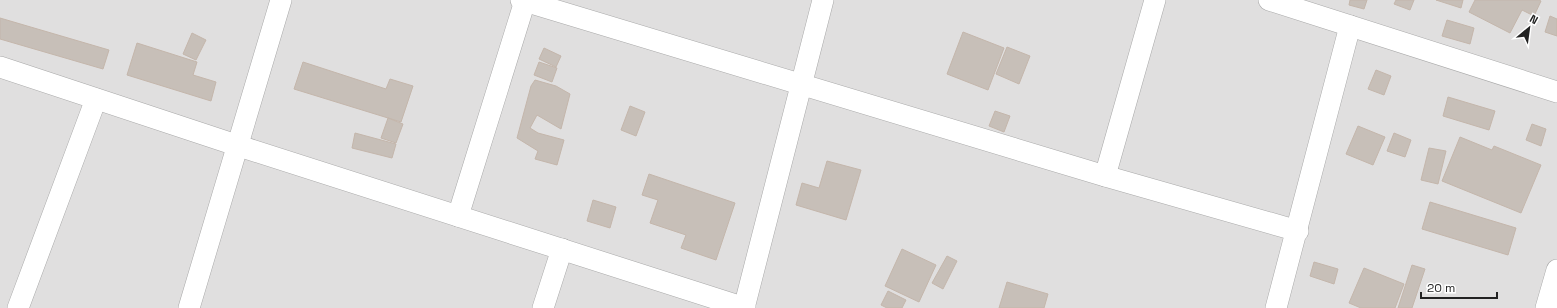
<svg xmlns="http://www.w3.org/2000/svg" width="1557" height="308" font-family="'Space Grotesk',sans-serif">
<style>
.residential{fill:#e0dfdf}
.building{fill:#c7bfb8;stroke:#c4b6ab}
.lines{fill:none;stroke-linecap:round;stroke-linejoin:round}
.minor-casing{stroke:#a9a9a9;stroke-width:22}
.minor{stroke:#fff;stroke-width:21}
</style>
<rect width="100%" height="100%" fill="#f2efe9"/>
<rect class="residential" x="0" y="0" width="1557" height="308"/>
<g class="building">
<polygon points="1350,0 1367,0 1364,9 1349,5"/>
<polygon points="1396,0 1414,0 1410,10 1394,4"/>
<polygon points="1436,0 1463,0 1461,8"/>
<polygon points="1475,0 1539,0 1541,1 1534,16 1522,10 1510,33 1469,12"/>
<polygon points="1550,16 1557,19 1557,36 1545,32"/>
<polygon points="0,18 109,50 103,69 0,39"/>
<polygon points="1447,20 1474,28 1470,44 1442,36"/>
<polygon points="963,32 1004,48 988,90 947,74"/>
<polygon points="192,33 206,40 196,60 183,54"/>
<polygon points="137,43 197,62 193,75 216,82 211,101 127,75"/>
<polygon points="1007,47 1030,56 1019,84 996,74"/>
<polygon points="544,48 561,56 556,67 539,59"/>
<polygon points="303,62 386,89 390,79 413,86 401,122 294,89"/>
<polygon points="539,62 557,68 552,82 534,75"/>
<polygon points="1376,70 1391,76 1384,95 1368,89"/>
<polygon points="535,80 556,86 570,94 561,129 537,115 530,128 538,133 564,140 557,165 535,159 538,151 517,138 531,86"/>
<polygon points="1448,97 1495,111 1489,130 1443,116"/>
<polygon points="630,106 645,112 636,136 621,130"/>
<polygon points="995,111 1010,116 1004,132 989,126"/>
<polygon points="388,118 403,124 396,143 381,138"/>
<polygon points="1532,124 1546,129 1541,146 1526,140"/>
<polygon points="1358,126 1385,137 1373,165 1346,154"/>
<polygon points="355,133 396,144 392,158 352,148"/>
<polygon points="1394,133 1411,140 1405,157 1387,151"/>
<polygon points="1460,137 1492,150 1494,146 1541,165 1521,213 1442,181"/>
<polygon points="1429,148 1446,151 1438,184 1421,180"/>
<polygon points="827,161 861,170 846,220 796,205 802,183 819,188"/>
<polygon points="649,174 735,203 716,260 681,248 686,235 650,223 658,200 642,195"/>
<polygon points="593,200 616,207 610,228 587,221"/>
<polygon points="1430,202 1516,228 1508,255 1422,229"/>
<polygon points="902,249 936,265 919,302 885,286"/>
<polygon points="947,256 957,261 943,289 932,283"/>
<polygon points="1314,262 1338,269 1334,284 1310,276"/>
<polygon points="1412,265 1425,269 1412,308 1398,308"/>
<polygon points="1364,268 1404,284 1395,308 1361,308 1349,303"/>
<polygon points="1007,282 1048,294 1044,308 999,308"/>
<polygon points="888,291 906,300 902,308 887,308 881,305"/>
</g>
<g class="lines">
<g class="minor-casing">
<g id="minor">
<polyline points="521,0 1105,176 1298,231"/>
<polyline points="1269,0 1557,92"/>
<polyline points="0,67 236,145 745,308"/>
<polyline points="1105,176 1155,0"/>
<polyline points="458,216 525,1"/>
<polyline points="18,308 96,99"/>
<polyline points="189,308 281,0"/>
<polyline points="543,308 562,249"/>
<polyline points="744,308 823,0"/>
<polyline points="1276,308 1350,26"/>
<polyline points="1546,308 1557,270"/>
</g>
</g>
<use href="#minor" class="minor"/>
</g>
<g transform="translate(1529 28) rotate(29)" stroke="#ffffff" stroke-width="3" paint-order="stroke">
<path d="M0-3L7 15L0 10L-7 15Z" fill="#222222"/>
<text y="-6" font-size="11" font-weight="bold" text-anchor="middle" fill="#222222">N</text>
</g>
<path d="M1421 292v6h76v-6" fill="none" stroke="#222222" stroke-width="2"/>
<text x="1427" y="292" font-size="12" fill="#222222" stroke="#ffffff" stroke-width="3" paint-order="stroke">20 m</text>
</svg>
